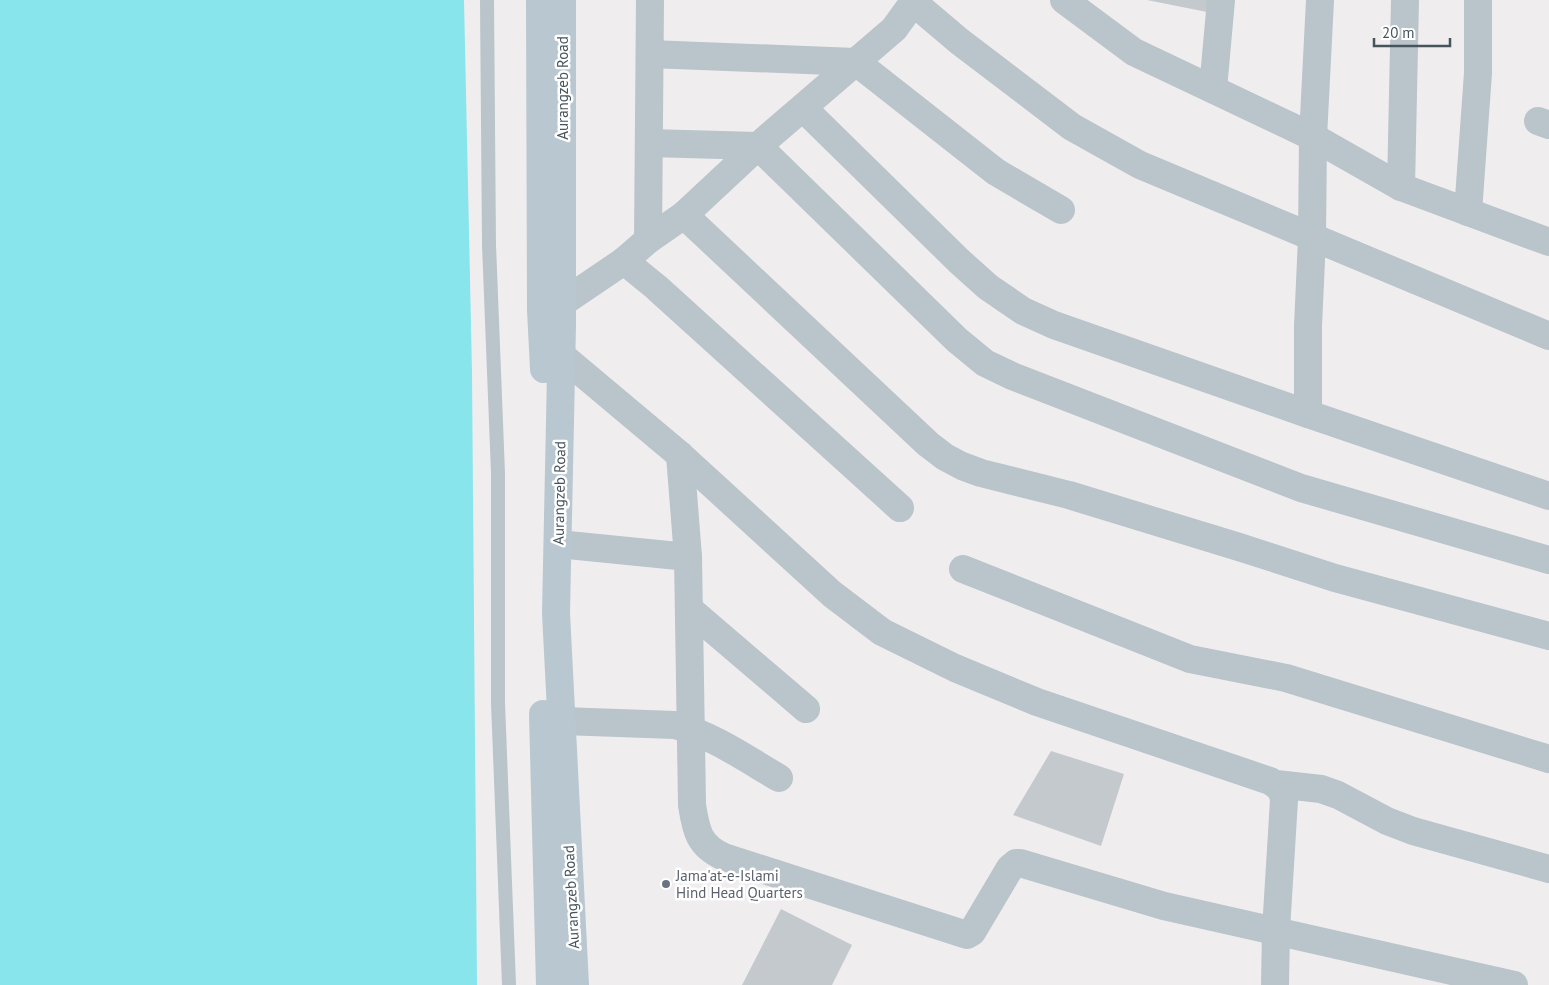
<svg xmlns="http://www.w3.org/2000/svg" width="1549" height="985" font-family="'PT Sans',sans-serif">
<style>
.water{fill:#88e5eb}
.building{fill:#c4c9cd}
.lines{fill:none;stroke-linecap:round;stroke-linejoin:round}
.service{stroke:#b9c4cb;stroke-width:14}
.minor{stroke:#b9c4cb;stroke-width:28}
.secondary{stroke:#b9c7d0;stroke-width:28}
.worship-dot{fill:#6b7280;stroke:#fff;stroke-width:2}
.labels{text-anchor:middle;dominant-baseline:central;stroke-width:5;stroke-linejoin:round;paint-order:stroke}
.street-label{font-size:15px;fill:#46545b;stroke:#fff}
.worship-label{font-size:15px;fill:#5b616d;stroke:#fff;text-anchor:start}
</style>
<rect width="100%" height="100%" fill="#f0edee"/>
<polygon class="water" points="0,0 464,0 472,372 477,985 0,985"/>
<g class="building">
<polygon points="1147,0 1209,0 1207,12"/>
<polygon points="1051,751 1124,774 1101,846 1013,815"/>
<polygon points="781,909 852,945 832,985 742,985"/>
</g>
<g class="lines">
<polyline class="service" points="487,0 489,245 498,473 498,703 509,985"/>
<g class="minor">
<polyline points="1064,0 1134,52 1313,137 1401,187 1549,242"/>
<polyline points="913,2 959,41 1072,127 1140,165 1549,336"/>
<polyline points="650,54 856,62 996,172 1061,210"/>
<polyline points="1213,89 1221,0"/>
<polyline points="803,108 959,261 988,287 1023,311 1054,325 1308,414 1549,496"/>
<polyline points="1538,121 1549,125"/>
<polyline points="649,143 758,146 957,340 985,363 1012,376 1301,488 1549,560"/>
<polyline points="1401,187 1405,0"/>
<polyline points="1468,212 1478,73 1478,0"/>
<polyline points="684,215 928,444 945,457 962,466 981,473 1069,495 1239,547 1335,578 1549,636"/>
<polyline points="648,240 650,0"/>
<polyline points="624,261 656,287 900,508"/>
<polyline points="562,303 624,261 648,240 684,215 758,146 894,29 915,0"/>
<path d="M 545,355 L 562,356 L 680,455 L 832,594 L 882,632 L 955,668 L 1037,702 L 1270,781 C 1278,786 1283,790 1284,800 L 1276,930 L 1275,985"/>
<polyline points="1308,414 1308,326 1312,238 1313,137 1320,0"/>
<path d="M 680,455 L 688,557 L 692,805 C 696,831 699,846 724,857 L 967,935 L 972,932 L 1010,868 L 1016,863 L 1020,863 L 1164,906 L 1514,985"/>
<polyline points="558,544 688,557"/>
<polyline points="963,569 1190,659 1286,678 1549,759"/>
<polyline points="689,609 806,709"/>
<path d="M 562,721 L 675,725 C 712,735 745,758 779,778"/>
<polyline points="1276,784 1321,789 1338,795 1387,821 1413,831 1549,869"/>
</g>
<g class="secondary">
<polyline points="540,0 541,310 544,369"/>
<polyline points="562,0 562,325 556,613 575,985"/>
<polyline points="543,714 550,985"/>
</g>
</g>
<circle class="worship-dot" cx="666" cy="884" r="5"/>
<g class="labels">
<g class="street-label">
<text transform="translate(562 88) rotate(-90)">Aurangzeb Road</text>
<text transform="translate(559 493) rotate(-89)">Aurangzeb Road</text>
<text transform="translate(571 897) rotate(-93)">Aurangzeb Road</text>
</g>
<g class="worship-label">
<text x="676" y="875">Jama'at-e-Islami<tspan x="676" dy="17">Hind Head Quarters</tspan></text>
</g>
</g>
<path d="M1374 38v8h76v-8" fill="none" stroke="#46545b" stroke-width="2.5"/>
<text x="1382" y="38" font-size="15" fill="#46545b" stroke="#ffffff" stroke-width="4" paint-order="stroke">20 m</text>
</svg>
